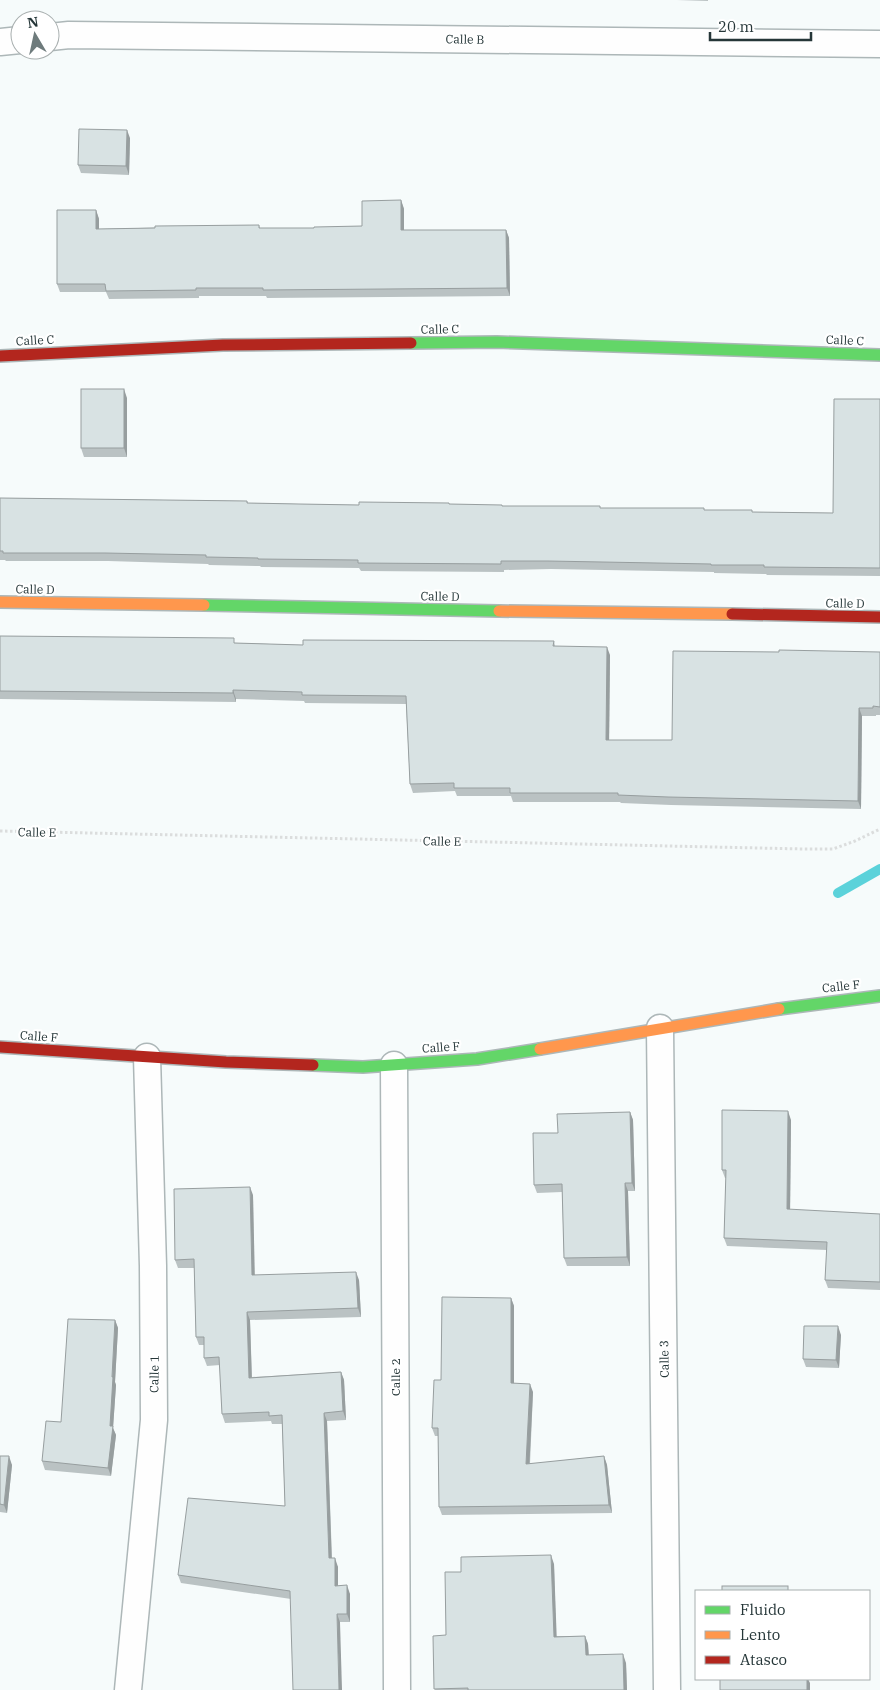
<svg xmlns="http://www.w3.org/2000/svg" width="880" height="1690" font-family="'IBM Plex Serif',serif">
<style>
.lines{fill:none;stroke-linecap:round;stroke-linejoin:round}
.stream{stroke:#5bd2da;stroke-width:10}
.street-casing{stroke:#adb7b8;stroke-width:29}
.fast-casing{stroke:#adb7b8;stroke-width:14}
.slow-casing{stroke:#adb7b8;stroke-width:14}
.jam-casing{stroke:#adb7b8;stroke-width:14}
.path{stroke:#dbdddd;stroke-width:3;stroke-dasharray:2.5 2.5;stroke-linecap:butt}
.street{stroke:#fefefe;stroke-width:26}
.fast{stroke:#63d668;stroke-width:11}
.slow{stroke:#ff974d;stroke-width:11}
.jam{stroke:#b3261e;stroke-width:11}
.wall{fill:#bac2c3}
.shaded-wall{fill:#979e9f}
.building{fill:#d8e2e3;stroke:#979e9f}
.labels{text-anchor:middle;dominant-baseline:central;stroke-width:4.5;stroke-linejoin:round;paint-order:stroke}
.street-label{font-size:12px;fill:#253638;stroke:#fff}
</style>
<rect width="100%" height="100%" fill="#f6fbfb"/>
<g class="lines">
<polyline class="stream" points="838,893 880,869"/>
<g class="street-casing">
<g id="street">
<polyline points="50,37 69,35 880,44"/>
<polyline points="0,42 20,40"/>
<polyline points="660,1028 667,1690"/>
<polyline points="394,1065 397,1690"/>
<polyline points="128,1690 154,1420 153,1266 147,1057"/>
</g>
</g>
<g class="fast-casing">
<g id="fast">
<polyline points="411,343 497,342 880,355"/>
<polyline points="204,605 499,611"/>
<polyline points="779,1009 880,996"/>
<polyline points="313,1065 363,1067 477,1059 540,1049"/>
</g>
</g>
<g class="slow-casing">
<g id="slow">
<polyline points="0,602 204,605"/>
<polyline points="499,611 732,614"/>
<polyline points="540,1049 779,1009"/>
</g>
</g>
<g class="jam-casing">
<g id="jam">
<polyline points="0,356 223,345 411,343"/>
<polyline points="732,614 880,617"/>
<polyline points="0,1047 226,1062 313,1065"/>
</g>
</g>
<polyline class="path" points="0,831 803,849 833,849 855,841 880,829"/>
<use href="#street" class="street"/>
<use href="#fast" class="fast"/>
<use href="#slow" class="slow"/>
<use href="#jam" class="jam"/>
</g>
<g class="wall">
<polygon points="677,0 708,0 708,1"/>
<polygon points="130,138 129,175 81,173 78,165"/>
<polygon points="401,200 404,209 404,230 506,230 509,238 510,296 267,298 266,296 199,296 199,298 109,299 106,292 60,292 57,284 96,210 99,219 99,229 259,225 260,228 314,228 362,226"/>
<polygon points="127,398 127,457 84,457 81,448"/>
<polygon points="880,399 880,576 767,575 766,574 714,573 714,572 551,569 504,570 504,572 361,571 359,568 261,567 260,566 209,565 208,564 108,561 6,561 5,560 0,560 0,498 247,501 248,503 299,504 359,505 449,504 502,506 600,506 600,508 704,508 704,510 753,512 833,513"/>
<polygon points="0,636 303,645 554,641 555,646 610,655 609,740 672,740 779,652 880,652 880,715 876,715 876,716 862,716 861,809 671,805 621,803 620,802 513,802 511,796 457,796 455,791 413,793 410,784 406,704 305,703 304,701 236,699 236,702 0,699"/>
<polygon points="630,1112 633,1120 635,1191 628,1191 630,1266 567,1266 564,1258 562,1192 537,1193 534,1185 558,1133"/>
<polygon points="791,1120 790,1210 880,1214 880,1290 828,1288 825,1280 827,1250 727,1246 724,1238 726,1178 725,1178 722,1170"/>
<polygon points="253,1195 254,1275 359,1280 361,1317 250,1320 252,1377 341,1372 344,1380 346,1420 327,1421 332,1558 338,1567 338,1586 350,1594 350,1622 340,1622 291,1599 181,1583 178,1575 285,1506 282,1424 272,1424 271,1421 225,1423 222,1414 220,1365 207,1366 204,1358 204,1345 199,1345 196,1337 194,1268 178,1268 175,1260"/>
<polygon points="511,1298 514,1306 514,1383 533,1392 530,1464 604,1456 607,1465 612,1513 442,1515 439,1507 438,1436 435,1436 432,1428 441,1380"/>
<polygon points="115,1320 118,1328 115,1382 116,1385 113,1428 116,1435 111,1476 45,1470 42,1461 61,1422"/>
<polygon points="841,1335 839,1368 806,1367 803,1359"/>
<polygon points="0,1456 12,1465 7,1513 0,1512"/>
<polygon points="554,1564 556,1636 585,1636 588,1644 589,1655 626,1663 627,1690 435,1690 446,1635 461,1572"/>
</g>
<g class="shaded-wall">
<polygon points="127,130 130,138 129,175 126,166"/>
<polygon points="401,200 404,209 404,239 401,230"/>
<polygon points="96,210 99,219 99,238 96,229"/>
<polygon points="506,230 509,238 510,296 507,288"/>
<polygon points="124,389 127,398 127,457 124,448"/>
<polygon points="607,647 610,655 609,748 606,740"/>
<polygon points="233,690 236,699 236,702 233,693"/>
<polygon points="859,708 862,716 861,809 858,801"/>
<polygon points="788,1111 791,1120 790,1218 787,1209"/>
<polygon points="630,1112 633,1120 635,1191 632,1183"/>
<polygon points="625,1183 628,1191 630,1266 627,1257"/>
<polygon points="250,1187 253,1195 255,1283 252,1275"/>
<polygon points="356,1272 359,1280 361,1317 358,1308"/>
<polygon points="511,1298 514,1306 514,1391 511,1383"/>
<polygon points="247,1312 250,1320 252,1386 249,1378"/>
<polygon points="115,1320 118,1328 115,1382 116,1385 113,1428 116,1435 111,1476 108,1468"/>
<polygon points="838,1326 841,1335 839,1368 836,1360"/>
<polygon points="341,1372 344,1380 346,1420 343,1411"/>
<polygon points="530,1384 533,1392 529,1472 526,1464"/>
<polygon points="324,1413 327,1421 332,1567 329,1558"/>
<polygon points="9,1456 12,1465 7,1513 4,1505"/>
<polygon points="604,1456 607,1465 612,1513 609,1505"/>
<polygon points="551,1555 554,1564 557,1645 554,1637"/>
<polygon points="335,1558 338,1567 338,1594 335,1586"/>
<polygon points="347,1585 350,1594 350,1622 347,1614"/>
<polygon points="337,1614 340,1622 342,1690 339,1690"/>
<polygon points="585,1636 588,1644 589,1664 586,1655"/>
<polygon points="623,1654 626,1663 627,1690 624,1690"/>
<polygon points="807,1679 808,1679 810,1683 810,1690 807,1690"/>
</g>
<g class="building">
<polygon points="79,129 127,130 126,166 78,165"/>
<polygon points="401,200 401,230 506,230 507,288 263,290 263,288 196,288 196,290 106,291 105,284 57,284 57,210 96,210 96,229 155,228 155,226 259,225 259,228 314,228 314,227 362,226 362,201"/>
<rect x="81" y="389" width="43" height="59"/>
<polygon points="834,399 880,399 880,568 764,567 764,565 711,565 711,564 548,561 501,561 501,564 358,563 358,560 258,559 258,558 206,557 206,555 105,553 3,553 3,551 0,551 0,498 247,501 247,503 299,504 359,505 359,502 449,503 449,504 502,505 502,506 600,506 600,508 704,508 704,510 752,510 752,512 833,513"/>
<polygon points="0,636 234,638 234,643 303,645 303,640 554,641 553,646 607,647 606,740 672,740 673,651 779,652 779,650 880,652 880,707 873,706 873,708 859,708 858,801 668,797 618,795 618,793 510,793 510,788 454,788 454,783 410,784 406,696 302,695 302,692 233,690 233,693 0,691"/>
<polygon points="722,1110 788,1111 787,1209 880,1214 880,1282 825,1280 827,1242 724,1238 726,1170 722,1170"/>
<polygon points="630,1112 632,1183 625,1183 627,1257 564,1258 562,1184 534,1185 533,1133 558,1133 557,1114"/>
<polygon points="250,1187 252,1275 356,1272 358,1308 247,1312 249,1378 341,1372 343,1411 324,1413 329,1558 335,1558 335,1586 347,1585 347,1614 337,1614 339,1690 293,1690 290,1591 178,1575 188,1498 285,1506 282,1415 269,1416 269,1412 222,1414 219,1357 204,1358 204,1337 196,1337 194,1259 175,1260 174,1189"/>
<polygon points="442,1297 511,1298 511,1383 530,1384 526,1464 604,1456 609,1505 439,1507 438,1428 432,1428 434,1380 441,1380"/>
<polygon points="68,1319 115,1320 112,1377 113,1377 110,1426 113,1426 108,1468 42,1461 46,1421 61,1422"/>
<polygon points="804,1326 838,1326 836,1360 803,1359"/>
<polygon points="0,1456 9,1456 4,1505 0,1504"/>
<polygon points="551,1555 554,1637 585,1636 586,1655 623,1654 624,1690 468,1690 468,1688 434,1689 433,1636 446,1635 445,1572 461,1572 461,1557"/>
<rect x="722" y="1586" width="66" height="5"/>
<rect x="720" y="1679" width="87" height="11"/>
</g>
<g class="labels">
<g class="street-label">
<text transform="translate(465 39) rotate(1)">Calle B</text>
<text transform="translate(440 329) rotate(-1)">Calle C</text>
<text transform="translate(35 340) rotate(-3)">Calle C</text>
<text transform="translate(845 340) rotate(2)">Calle C</text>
<text transform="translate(35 589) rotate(1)">Calle D</text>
<text transform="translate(440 596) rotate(1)">Calle D</text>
<text transform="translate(845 603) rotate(1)">Calle D</text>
<text transform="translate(37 832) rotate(1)">Calle E</text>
<text transform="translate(442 841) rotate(1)">Calle E</text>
<text transform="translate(841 986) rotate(-6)">Calle F</text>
<text transform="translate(39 1036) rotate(4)">Calle F</text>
<text transform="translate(441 1047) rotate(-4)">Calle F</text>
<text transform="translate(664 1359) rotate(-91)">Calle 3</text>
<text transform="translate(154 1374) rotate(-89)">Calle 1</text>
<text transform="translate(395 1377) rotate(-90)">Calle 2</text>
</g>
</g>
<rect x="695" y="1590" width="175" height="90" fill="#ffffff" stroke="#a8afaf"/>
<rect x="705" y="1606" width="25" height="8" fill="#63d668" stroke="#a8afaf"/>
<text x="740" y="1615" font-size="15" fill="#253638">Fluido</text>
<rect x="705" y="1631" width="25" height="8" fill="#ff974d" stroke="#a8afaf"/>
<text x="740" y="1640" font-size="15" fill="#253638">Lento</text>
<rect x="705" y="1656" width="25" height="8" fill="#b3261e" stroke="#a8afaf"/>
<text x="740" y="1665" font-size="15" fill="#253638">Atasco</text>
<g transform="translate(35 35) rotate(351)"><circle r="24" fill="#ffffff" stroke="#a8afaf"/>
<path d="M0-4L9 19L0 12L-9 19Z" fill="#6e7b7c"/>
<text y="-8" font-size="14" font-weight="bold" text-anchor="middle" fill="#253638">N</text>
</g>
<path d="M710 32v8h101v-8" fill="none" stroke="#253638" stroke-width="2.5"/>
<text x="718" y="32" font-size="15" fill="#253638" stroke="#ffffff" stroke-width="4" paint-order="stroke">20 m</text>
</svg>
